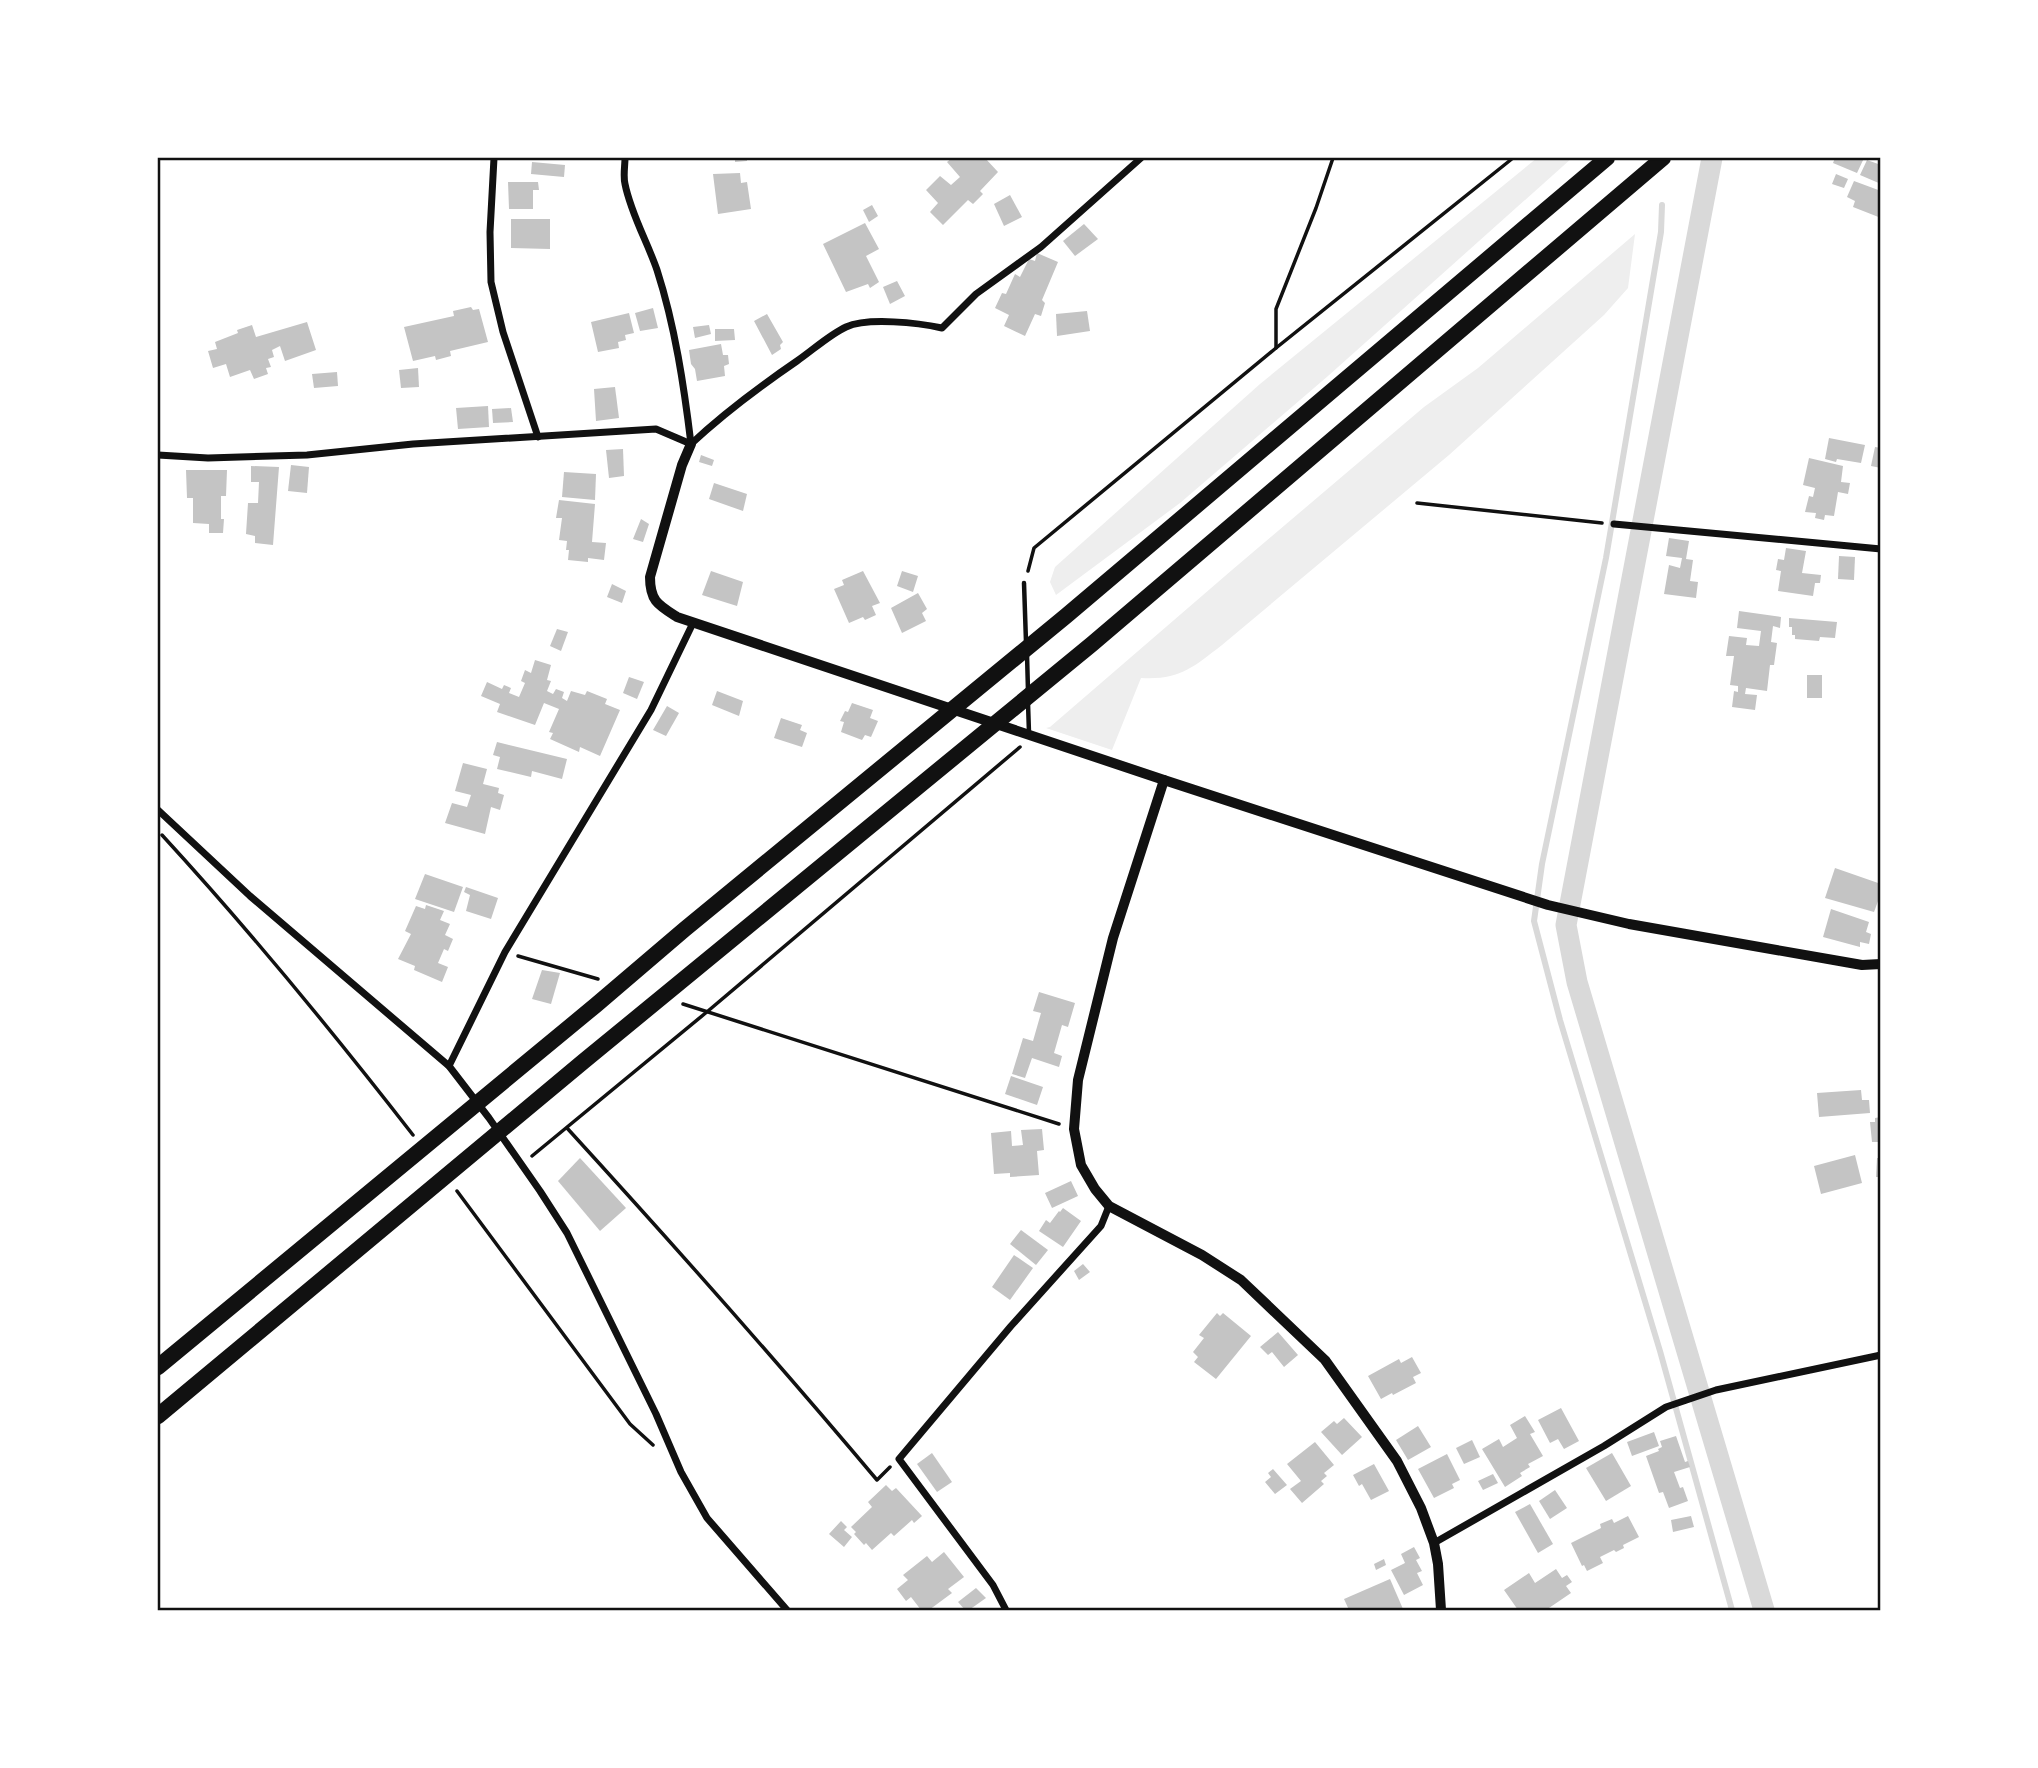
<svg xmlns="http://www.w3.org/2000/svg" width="2038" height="1768" font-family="'Sofia Sans Condensed',sans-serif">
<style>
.green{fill:#eee}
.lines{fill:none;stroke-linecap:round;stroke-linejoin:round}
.stream{stroke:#d9d9d9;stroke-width:6}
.canal{stroke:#d9d9d9;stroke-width:21}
.building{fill:#c4c4c4}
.path{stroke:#111;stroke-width:3.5}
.service{stroke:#111;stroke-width:4.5}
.minor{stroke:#111;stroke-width:7}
.tertiary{stroke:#111;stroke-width:10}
.motorway{stroke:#111;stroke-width:16}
.neatline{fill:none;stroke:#111;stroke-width:2.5}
</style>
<rect width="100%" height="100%" fill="#fff"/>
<g class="green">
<polygon points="1537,158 1572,158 1328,376 1180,503 1056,595 1050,582 1055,567 1260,384"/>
<path d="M 1635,234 L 1628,288 L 1604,315 L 1449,455 L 1222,645 C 1192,668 1180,680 1141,678 L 1112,750 L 1046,728 L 1050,727 L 1232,570 L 1424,407 L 1478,368 Z"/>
</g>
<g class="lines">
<polyline class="stream" points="1662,205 1661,232 1606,558 1542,864 1534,921 1560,1020 1660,1351 1732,1610"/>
<polyline class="canal" points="1712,158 1566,925 1577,982 1764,1610"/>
</g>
<g class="building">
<polygon points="735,158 747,158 747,161 735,162"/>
<polygon points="952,158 972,158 974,159 976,158 985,158 998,172 980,191 983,194 973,204 968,200 943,225 930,212 938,203 926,190 940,176 951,185 960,177 947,162"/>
<polygon points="1835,158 1864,158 1857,173 1833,163"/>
<polygon points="1867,160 1881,165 1881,184 1860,175"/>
<polygon points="532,162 565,165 564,177 531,174"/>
<polygon points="740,173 741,183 747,182 751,209 718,214 713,174"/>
<polygon points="1836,174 1848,179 1844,188 1832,184"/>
<polygon points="1854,181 1881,191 1881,218 1853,207 1855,201 1847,197"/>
<polygon points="508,182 538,182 539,190 533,190 533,209 509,209"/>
<polygon points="1010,195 1022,217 1004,226 994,204"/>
<polygon points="872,205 878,216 869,222 863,210"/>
<polygon points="511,219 550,219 550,249 511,248"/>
<polygon points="865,223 879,249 866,256 879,282 870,288 868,284 846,292 823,244"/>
<polygon points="1084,224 1098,239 1075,256 1063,241"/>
<polygon points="1037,253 1058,262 1042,300 1045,303 1041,316 1035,314 1025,336 1004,326 1009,315 995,308 1002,293 1006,294 1015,274 1020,277 1029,259 1035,261"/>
<polygon points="897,281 905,296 890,304 883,287"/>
<polygon points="471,307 473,310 479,309 488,342 450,351 451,356 436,360 435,356 413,361 404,327 454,316 453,311"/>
<polygon points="653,308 658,328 640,331 635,313"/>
<polygon points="1087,311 1090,331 1057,336 1056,314"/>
<polygon points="629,313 634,333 625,335 626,340 618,342 619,348 598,352 591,322"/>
<polygon points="767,314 783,342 780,345 781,349 772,355 754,321"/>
<polygon points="307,322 316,350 285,361 280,346 272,350 274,357 268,359 271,367 266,368 268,374 254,379 250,370 230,377 226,364 213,368 208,351 217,349 215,342 238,333 237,330 252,325 256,337"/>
<polygon points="709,325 711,334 695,338 693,327"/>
<polygon points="715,329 734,329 735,340 715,341"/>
<polygon points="721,344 723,355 728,355 729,364 724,366 725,376 697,381 695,369 691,364 689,350"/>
<polygon points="418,368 419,387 401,388 399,370"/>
<polygon points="337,372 338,386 314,388 312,374"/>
<polygon points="615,387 619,418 596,421 594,389"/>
<polygon points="488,406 489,427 458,429 456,408"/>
<polygon points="511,408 513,422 493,423 492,409"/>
<polygon points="1829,438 1865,445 1861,463 1837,459 1836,462 1825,459"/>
<polygon points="1875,447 1881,448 1881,468 1871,466"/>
<polygon points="623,449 624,476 609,478 606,450"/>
<polygon points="701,455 714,460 712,466 699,462"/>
<polygon points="1809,458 1843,466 1841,482 1850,483 1848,494 1838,492 1834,516 1825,515 1824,520 1815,518 1816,513 1805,512 1809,496 1813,497 1815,488 1803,485"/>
<polygon points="291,465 309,467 307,493 288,491"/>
<polygon points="251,466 279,467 273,545 255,543 255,536 246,534 248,503 258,503 259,482 251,482"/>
<polygon points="186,470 227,470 226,496 221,496 221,519 224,519 223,533 209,533 209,524 193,523 193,498 187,498"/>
<polygon points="564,472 596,474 595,500 562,497"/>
<polygon points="714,483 747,494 743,511 709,499"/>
<polygon points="559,500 595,504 592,542 606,543 604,560 588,558 588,562 568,560 569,550 566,550 567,541 559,540 562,518 556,518"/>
<polygon points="641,519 649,524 643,542 633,539"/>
<polygon points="1669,538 1689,541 1686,559 1693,560 1690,581 1698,582 1696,598 1664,594 1669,565 1680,568 1682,558 1666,556"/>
<polygon points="1786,548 1806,551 1802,573 1821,575 1820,583 1815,583 1813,596 1778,591 1781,571 1776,570 1778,559 1784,560"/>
<polygon points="1839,556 1855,557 1854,580 1838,579"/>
<polygon points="711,571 743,582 737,606 702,595"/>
<polygon points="863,571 880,603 872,606 876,615 865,620 863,617 849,623 834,589 844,585 842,580"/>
<polygon points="902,571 918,576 913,592 897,586"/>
<polygon points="612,584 626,591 622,603 607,597"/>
<polygon points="918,593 927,609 922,613 926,621 902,633 891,608"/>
<polygon points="1739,611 1781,617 1780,628 1773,626 1771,642 1777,643 1774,665 1770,665 1767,691 1746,688 1745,694 1757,695 1755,710 1732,707 1734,691 1738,692 1738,686 1730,685 1734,656 1726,656 1729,636 1747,638 1746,645 1759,646 1761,631 1737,628"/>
<polygon points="1789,618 1837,622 1835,638 1820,637 1819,641 1795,639 1795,635 1792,635 1792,627 1789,627"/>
<polygon points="557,629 568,632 561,651 550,646"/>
<polygon points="535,660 551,665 547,680 551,681 547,691 553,694 556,689 564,692 562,698 567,701 571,691 585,695 587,691 607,699 605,704 620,710 600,756 580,747 579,752 550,739 553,733 549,732 559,709 544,703 535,725 497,712 500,704 481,696 487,682 502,689 504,685 511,688 509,693 519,697 525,683 521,681 525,670 531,673"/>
<rect x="1807" y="675" width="15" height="23"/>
<polygon points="629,677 644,682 637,699 623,693"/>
<polygon points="717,691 743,701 739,716 712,705"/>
<polygon points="852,703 873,710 870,718 878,721 871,737 865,735 862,740 841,732 844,722 840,721 845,711 848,712"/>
<polygon points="667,706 679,713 666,736 653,730"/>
<polygon points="781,718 802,725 800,730 807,733 802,747 774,738"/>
<polygon points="497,742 567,759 562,779 532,771 531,777 497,769 500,757 493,755"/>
<polygon points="463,763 487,769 483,784 499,788 498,793 504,795 500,810 491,807 485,834 445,823 452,803 467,807 471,795 455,791"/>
<polygon points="1835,868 1881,884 1881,893 1874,912 1825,898"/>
<polygon points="425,874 463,887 454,912 415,899"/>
<polygon points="466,887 498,898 491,919 466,911 470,895 464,892"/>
<polygon points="426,905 444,911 440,920 450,924 445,935 453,939 448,951 444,949 438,963 448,967 442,982 414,970 415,966 398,959 411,934 405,931 416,906 425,909"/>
<polygon points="1831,909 1869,922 1866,932 1871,934 1869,944 1860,942 1860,947 1823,937"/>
<polygon points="542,970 560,973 551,1004 532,999"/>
<polygon points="1039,992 1075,1003 1068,1027 1062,1025 1054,1053 1062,1056 1059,1067 1032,1058 1025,1078 1012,1074 1023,1038 1033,1041 1041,1013 1033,1011"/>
<polygon points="1011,1076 1043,1087 1037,1105 1005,1094"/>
<polygon points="1861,1090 1862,1100 1869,1100 1870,1113 1819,1117 1817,1093"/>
<polygon points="1881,1117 1881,1142 1872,1142 1870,1122 1875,1122 1875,1118"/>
<polygon points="1042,1129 1044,1150 1037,1151 1039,1175 1010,1177 1010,1173 994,1174 991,1133 1011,1131 1012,1146 1023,1145 1021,1130"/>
<polygon points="1855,1155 1862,1183 1821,1194 1814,1166"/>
<polygon points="580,1158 626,1208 600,1231 558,1181"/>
<polygon points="1877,1158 1881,1158 1881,1177 1876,1177"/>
<polygon points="1071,1181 1078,1196 1052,1208 1045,1193"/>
<polygon points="1063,1208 1081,1221 1063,1247 1039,1231 1046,1220 1050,1223 1059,1211 1060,1212"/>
<polygon points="1021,1230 1048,1250 1036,1265 1010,1244"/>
<polygon points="1014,1255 1033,1268 1010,1300 992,1287"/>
<polygon points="1083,1264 1090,1272 1079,1280 1074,1271"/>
<polygon points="1217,1313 1220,1316 1223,1313 1251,1336 1216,1379 1194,1362 1198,1357 1193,1352 1204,1338 1199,1335"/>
<polygon points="1278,1332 1298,1355 1284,1367 1272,1352 1268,1355 1260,1347"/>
<polygon points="1412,1357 1421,1373 1413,1377 1416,1383 1393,1395 1392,1393 1381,1399 1368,1376 1399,1359 1401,1363"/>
<polygon points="1561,1408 1579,1441 1564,1449 1558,1439 1550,1443 1538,1420"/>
<polygon points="1525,1416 1535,1432 1530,1434 1543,1456 1528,1464 1530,1467 1520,1473 1522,1476 1505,1487 1482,1449 1499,1439 1503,1447 1517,1438 1510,1425"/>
<polygon points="1344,1418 1362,1437 1342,1455 1321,1432 1334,1421 1337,1424"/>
<polygon points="1418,1426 1431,1447 1408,1460 1396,1440"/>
<polygon points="1654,1432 1659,1446 1632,1456 1627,1442"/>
<polygon points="1676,1436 1685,1462 1688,1461 1690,1467 1674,1472 1680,1488 1683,1487 1688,1501 1669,1508 1663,1492 1659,1493 1646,1456 1659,1451 1658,1449 1662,1447 1660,1441"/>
<polygon points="1472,1440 1480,1457 1464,1464 1456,1448"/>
<polygon points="1315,1442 1334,1465 1324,1473 1327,1476 1321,1481 1324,1484 1302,1503 1290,1489 1301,1481 1287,1464"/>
<polygon points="932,1453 952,1482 937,1492 917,1464"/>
<polygon points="1612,1453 1631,1486 1606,1501 1586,1468"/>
<polygon points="1447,1454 1460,1480 1452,1484 1454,1488 1434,1498 1418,1469"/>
<polygon points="1374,1464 1389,1491 1371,1500 1362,1484 1359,1486 1353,1475"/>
<polygon points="1273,1469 1287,1485 1275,1494 1265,1482 1271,1477 1268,1473"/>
<polygon points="1493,1474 1498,1483 1483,1490 1478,1481"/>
<polygon points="886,1485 892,1491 896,1488 922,1516 914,1523 912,1520 894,1536 891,1533 872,1550 866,1543 864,1545 854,1534 856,1532 851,1527 872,1507 868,1502"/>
<polygon points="1555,1490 1567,1508 1550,1519 1539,1501"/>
<polygon points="1530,1504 1553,1544 1538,1553 1515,1512"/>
<polygon points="1628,1516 1639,1537 1623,1545 1624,1548 1616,1552 1614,1550 1600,1557 1603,1563 1587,1571 1584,1565 1582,1566 1571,1543 1601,1528 1600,1524 1612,1519 1614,1523"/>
<polygon points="1691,1516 1694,1527 1673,1532 1671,1520"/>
<polygon points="841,1521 847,1527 844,1530 852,1537 844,1547 829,1534"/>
<polygon points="1414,1547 1420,1558 1416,1560 1422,1571 1417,1573 1423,1585 1404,1595 1391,1570 1405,1563 1401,1554"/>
<polygon points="944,1552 964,1577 948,1589 952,1593 929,1610 921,1610 911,1597 906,1601 897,1589 908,1580 903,1575 927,1556 932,1562"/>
<polygon points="1384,1559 1386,1565 1376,1570 1374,1564"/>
<polygon points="1556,1569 1562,1578 1567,1575 1572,1582 1566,1586 1571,1593 1546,1610 1518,1610 1504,1590 1529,1573 1535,1583"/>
<polygon points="1390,1579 1403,1609 1399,1610 1349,1610 1344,1599"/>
<polygon points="976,1588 986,1598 969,1610 965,1610 958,1602"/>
</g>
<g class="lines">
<g class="path">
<polyline points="1276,348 1276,309 1316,208 1333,158"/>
<polyline points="1417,503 1602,523"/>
<polyline points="1028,571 1034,548 1276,348 1513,158"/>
<path d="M 162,835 C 250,931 333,1032 413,1135"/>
<polyline points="518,956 598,979"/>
<polyline points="683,1004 1059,1124"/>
<path d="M 567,1128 C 672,1243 776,1360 877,1480 L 890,1467"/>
<polyline points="532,1156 708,1011 1020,747"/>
<polyline points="457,1191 630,1424 653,1445"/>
</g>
<g class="service">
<polyline points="1024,583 1026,642"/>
<polyline points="1027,654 1028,691"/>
<polyline points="1028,703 1029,733"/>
</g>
<g class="minor">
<polyline points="494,158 490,232 491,282 503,332 538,437"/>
<path d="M 625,158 C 625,166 623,176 625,184 C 631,214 647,241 657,270 C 675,326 684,386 691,444"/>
<path d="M 691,444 C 724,413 759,387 797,361 C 813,350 829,335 846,327 C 868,317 919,323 942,328 L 976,294 L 1041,247 L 1141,158"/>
<polyline points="158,455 208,458 307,455 413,444 656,429 691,444"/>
<polyline points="1614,524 1881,549"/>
<polyline points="158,810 250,896 449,1066 489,1118 540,1191 567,1233 656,1414 681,1472 707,1518 787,1610"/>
<polyline points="449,1066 505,952 651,710 693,623"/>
<polyline points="1434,1543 1604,1446 1666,1407 1716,1390 1881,1355"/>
<polyline points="1006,1610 993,1585 899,1459 1011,1326 1101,1226 1109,1206"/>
</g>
<g class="tertiary">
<path d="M 691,444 L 682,465 L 650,577 C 650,601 658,605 677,617 L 1164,780 L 1548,905 L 1629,924 L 1862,965 L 1881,964"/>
<polyline points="1164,780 1113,938 1078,1080 1074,1129 1081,1165 1095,1189 1109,1206 1202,1255 1241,1280 1325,1360 1397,1461 1421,1508 1434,1543 1438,1564 1441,1610"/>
</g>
<g class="motorway">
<polyline points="158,1367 596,1005 685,929 1066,616 1607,158"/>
<polyline points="158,1416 584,1061 1092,644 1663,158"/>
</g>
</g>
<rect width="2038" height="1768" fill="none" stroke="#ffffff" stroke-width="318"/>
<rect x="159" y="159" width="1720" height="1450" class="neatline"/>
</svg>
